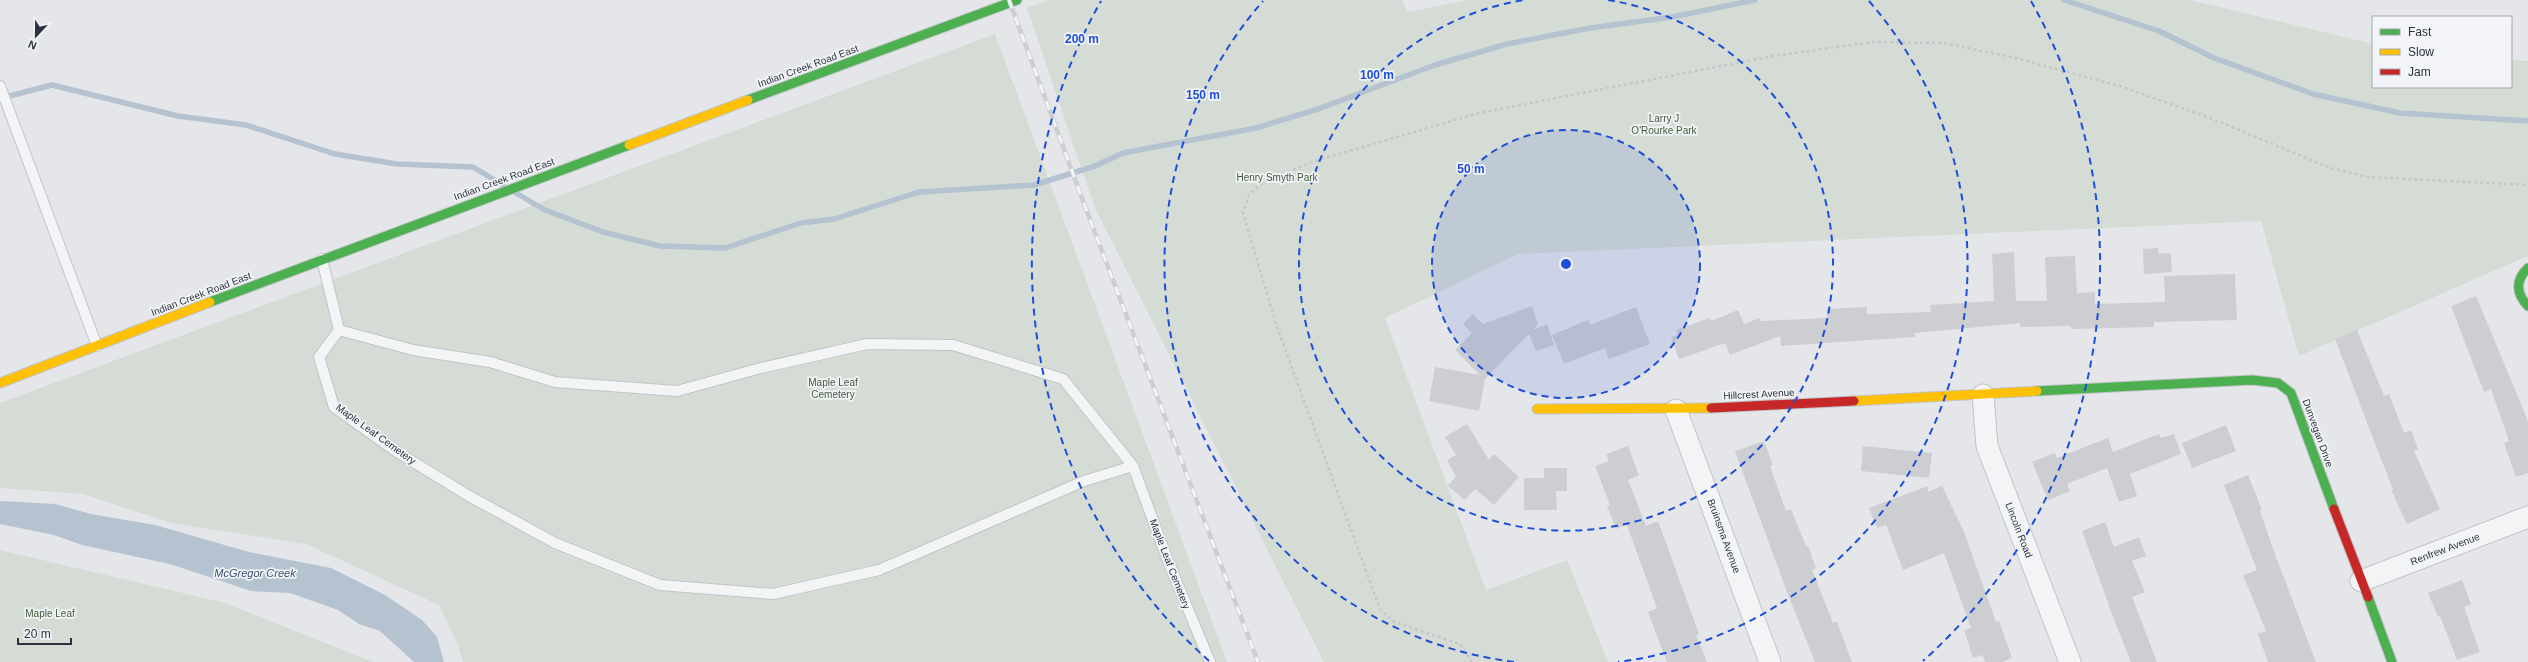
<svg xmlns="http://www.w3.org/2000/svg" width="2528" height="662" font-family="Helvetica,sans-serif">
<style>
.green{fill:#d5dcd5}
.water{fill:#b5c2d0}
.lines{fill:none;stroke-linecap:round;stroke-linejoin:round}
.stream{stroke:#b5c2d0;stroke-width:5.5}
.building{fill:#ccced1}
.lane-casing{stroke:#c2c4c7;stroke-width:12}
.street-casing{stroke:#c2c4c7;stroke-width:23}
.fast-casing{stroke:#c2c4c7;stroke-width:11}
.slow-casing{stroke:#c2c4c7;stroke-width:11}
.jam-casing{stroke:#c2c4c7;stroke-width:11}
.path{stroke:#c5c7ca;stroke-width:2.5;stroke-dasharray:3 3;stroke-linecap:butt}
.lane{stroke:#f3f4f5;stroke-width:10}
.street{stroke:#f3f4f5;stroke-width:21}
.fast{stroke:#4caf50;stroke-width:9}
.slow{stroke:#ffc107;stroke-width:9}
.jam{stroke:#c62828;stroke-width:9}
.rail-casing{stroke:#ccced0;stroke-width:4.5}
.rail{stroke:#f2f4f7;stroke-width:3;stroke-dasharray:9;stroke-linecap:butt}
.ring{fill:none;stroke:#1d4ed8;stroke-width:2;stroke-dasharray:7 5}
.labels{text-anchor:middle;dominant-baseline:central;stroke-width:3.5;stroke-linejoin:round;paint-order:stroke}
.street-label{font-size:10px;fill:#2c3340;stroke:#f2f4f7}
.park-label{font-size:10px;fill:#405b3b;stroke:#f2f4f7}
.water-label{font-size:11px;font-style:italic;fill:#3a5170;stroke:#f2f4f7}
.centre{fill:#1d4ed8;stroke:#f2f4f7;stroke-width:2}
.ring-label{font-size:12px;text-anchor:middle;font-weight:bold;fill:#1d4ed8;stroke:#f2f4f7;stroke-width:3.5;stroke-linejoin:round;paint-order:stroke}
</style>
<rect width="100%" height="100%" fill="#e4e6e9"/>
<g class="green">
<polygon points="1049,0 1402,0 1407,12 1468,0 2190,0 2373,44 2373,87 2511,87 2511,60 2528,61 2528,256 2299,356 2261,221 1518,254 1385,318 1486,590 1567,560 1608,662 1324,662 1095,208 1027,8"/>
<polygon points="995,34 1227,662 463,662 457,643 439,605 306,544 171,523 83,494 0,488 0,403"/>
<polygon points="0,550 225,603 373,662 0,662"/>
</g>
<polygon class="water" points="0,501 55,504 91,514 155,525 249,552 331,568 385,595 422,620 437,637 444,662 414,662 380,631 359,624 338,610 290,593 251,591 170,564 82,545 54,535 0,524"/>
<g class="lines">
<g class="stream">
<polyline points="2064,0 2159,31 2214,58 2313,94 2400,113 2528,121"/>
<polyline points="2,98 52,85 178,116 246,125 335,154 397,164 473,167 503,185"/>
<polyline points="516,193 545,210 603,232 660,246 725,248 801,223 834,219 919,192 1034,185 1095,166 1123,153 1256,128 1318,109 1435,65 1507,44 1590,28 1672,17 1755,0"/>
</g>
</g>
<g class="building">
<polygon points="2158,248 2159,254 2171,253 2172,272 2144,274 2143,249"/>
<polygon points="2014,252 2016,301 2047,301 2045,257 2075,256 2077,293 2095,292 2095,304 2165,302 2164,276 2235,274 2237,320 2154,322 2154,327 2071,329 2071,326 2020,327 2020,323 1915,333 1915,337 1781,346 1780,336 1730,355 1725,343 1679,359 1671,337 1678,335 1676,330 1710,318 1711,321 1738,310 1744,324 1759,318 1761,321 1827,318 1827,309 1867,307 1867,314 1931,312 1930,305 1994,301 1992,254"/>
<polygon points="2476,296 2528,421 2528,473 2516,477 2504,443 2509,441 2491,389 2484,392 2451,306"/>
<polygon points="1532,306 1538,324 1533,330 1547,324 1554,345 1536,351 1529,334 1485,379 1479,411 1429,401 1435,367 1480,375 1455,350 1472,333 1463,324 1473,314 1483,324"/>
<polygon points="1636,307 1650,344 1609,359 1605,348 1564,364 1552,335 1588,320 1590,325"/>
<polygon points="2357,330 2384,396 2389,394 2404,433 2411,430 2418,449 2414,451 2440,509 2407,524 2391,490 2393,490 2335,339"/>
<polygon points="1467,424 1489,460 1494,454 1519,477 1494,505 1475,489 1465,500 1448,486 1456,476 1447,460 1456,455 1445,437"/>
<polygon points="2226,425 2236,451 2192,468 2182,443"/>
<polygon points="2159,434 2161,438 2174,434 2181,454 2130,474 2137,496 2119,502 2107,468 2067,484 2070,491 2048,500 2032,462 2055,453 2057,458 2108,438 2113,452"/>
<polygon points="1764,441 1773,465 1770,466 1786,511 1791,509 1806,546 1808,546 1816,568 1812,570 1833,623 1837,622 1852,662 1815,662 1787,592 1735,451"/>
<polygon points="1628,446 1639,475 1628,480 1646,526 1658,521 1699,634 1696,635 1707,662 1667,662 1648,612 1657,608 1627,525 1616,529 1607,506 1610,505 1595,466 1609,461 1606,454"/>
<polygon points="1863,446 1932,453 1929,478 1861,471"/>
<polygon points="1544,468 1567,468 1567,491 1556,491 1557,510 1524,510 1524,478 1544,478"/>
<polygon points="2248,475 2262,510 2260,511 2276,557 2316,662 2268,662 2258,634 2266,631 2243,575 2257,570 2224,485"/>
<polygon points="1928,486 1928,492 1942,486 1964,532 1996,622 1999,621 2012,658 2002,662 1985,662 1983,655 1973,658 1964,630 1971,628 1944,553 1903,570 1886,525 1877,528 1869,508"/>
<polygon points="2105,522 2114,547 2139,537 2146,556 2132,561 2145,592 2132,597 2157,662 2131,662 2115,622 2082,531"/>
<polygon points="2462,580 2471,604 2464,607 2480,652 2457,660 2440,616 2438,617 2428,593"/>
</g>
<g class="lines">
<g class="lane-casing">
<g id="lane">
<polyline points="0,86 97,346"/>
<polyline points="322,259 339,330"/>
<polyline points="1133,466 1084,481 879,570 773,594 660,585 555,543 469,496 394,450 334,407 319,357 339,330 413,350 490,362 555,382 677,391 761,368 867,344 953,345 1063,379 1133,466 1168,561 1210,662"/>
</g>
</g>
<g class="street-casing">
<g id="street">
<polyline points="1983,395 1987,446 2070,662"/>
<polyline points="1676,410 1770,662"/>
<polyline points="2361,581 2528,517"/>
</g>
</g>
<g class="fast-casing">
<g id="fast">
<polyline points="748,100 1017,0"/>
<path d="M 2528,268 C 2515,280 2516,294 2528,306"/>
<polyline points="210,302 629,145"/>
<polyline points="2037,391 2252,380 2278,383 2291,393 2334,509"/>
<polyline points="2368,597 2392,662"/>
</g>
</g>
<g class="slow-casing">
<g id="slow">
<polyline points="629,145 748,100"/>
<polyline points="0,383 210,302"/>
<polyline points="1854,401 2037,391"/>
<polyline points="1537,409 1711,408"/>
</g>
</g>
<g class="jam-casing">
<g id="jam">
<polyline points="1711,408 1854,401"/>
<polyline points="2334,509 2368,597"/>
</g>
</g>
<polyline class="path" points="1472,662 1460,644 1394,622 1380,609 1276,324 1243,213 1249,195 1265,181 1315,161 1479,113 1773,56 1872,42 1944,43 2011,57 2120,86 2210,118 2330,168 2369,177 2528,185"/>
<use href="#lane" class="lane"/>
<use href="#street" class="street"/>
<use href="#fast" class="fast"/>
<use href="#slow" class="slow"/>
<use href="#jam" class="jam"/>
<g class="rail-casing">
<polyline id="rail" points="1009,0 1086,209 1258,662"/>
</g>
<use href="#rail" class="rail"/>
</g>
<circle cx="1566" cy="264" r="134" fill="#1d4ed8" fill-opacity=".12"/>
<g class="ring">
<circle cx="1566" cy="264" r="134"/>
<path d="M1608 0A267 267 0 1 1 1524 0"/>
<path d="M1514 662A401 401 0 0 1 1263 1M1869 1A401 401 0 0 1 1618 662"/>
<path d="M1209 661A534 534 0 0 1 1101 1M2031 1A534 534 0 0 1 1923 661"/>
</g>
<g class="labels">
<g class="street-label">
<text transform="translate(808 66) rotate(-20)">Indian Creek Road East</text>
<text transform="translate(504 179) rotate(-20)">Indian Creek Road East</text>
<text transform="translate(201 294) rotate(-21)">Indian Creek Road East</text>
<text transform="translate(1759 394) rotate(-3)">Hillcrest Avenue</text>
<text transform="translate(2318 433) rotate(70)">Dunvegan Drive</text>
<text transform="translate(376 434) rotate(36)">Maple Leaf Cemetery</text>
<text transform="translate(2019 530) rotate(69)">Lincoln Road</text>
<text transform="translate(1724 536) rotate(70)">Bruinsma Avenue</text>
<text transform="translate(2445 549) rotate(-21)">Renfrew Avenue</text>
<text transform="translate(1170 564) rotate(69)">Maple Leaf Cemetery</text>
</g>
<g class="park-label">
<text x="1664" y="118">Larry J<tspan x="1664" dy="12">O'Rourke Park</tspan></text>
<text x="1277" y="177">Henry Smyth Park</text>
<text x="833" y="382">Maple Leaf<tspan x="833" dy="12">Cemetery</tspan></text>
<text x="50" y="613">Maple Leaf</text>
</g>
<g class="water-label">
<text x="255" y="573">McGregor Creek</text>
</g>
</g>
<circle cx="1566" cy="264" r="6" class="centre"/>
<g class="ring-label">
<text x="1082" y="43">200 m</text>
<text x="1377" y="79">100 m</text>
<text x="1203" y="99">150 m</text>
<text x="1471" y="173">50 m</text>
</g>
<rect x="2372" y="16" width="140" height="72" fill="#f2f4f7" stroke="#a3a7ae"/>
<rect x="2380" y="29" width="20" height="6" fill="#4caf50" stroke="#a3a7ae"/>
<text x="2408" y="36" font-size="12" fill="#2c3340">Fast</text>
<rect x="2380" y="49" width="20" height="6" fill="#ffc107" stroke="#a3a7ae"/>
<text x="2408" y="56" font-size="12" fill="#2c3340">Slow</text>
<rect x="2380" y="69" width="20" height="6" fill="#c62828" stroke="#a3a7ae"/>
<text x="2408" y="76" font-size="12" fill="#2c3340">Jam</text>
<g transform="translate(36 36) rotate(202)" stroke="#f2f4f7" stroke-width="3" paint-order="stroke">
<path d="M0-3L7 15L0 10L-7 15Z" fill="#2c3340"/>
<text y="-6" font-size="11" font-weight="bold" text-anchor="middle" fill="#2c3340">N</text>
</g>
<path d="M18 638v6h53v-6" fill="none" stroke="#2c3340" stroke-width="2"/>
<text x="24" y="638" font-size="12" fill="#2c3340" stroke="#f2f4f7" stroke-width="3" paint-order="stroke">20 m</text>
</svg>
